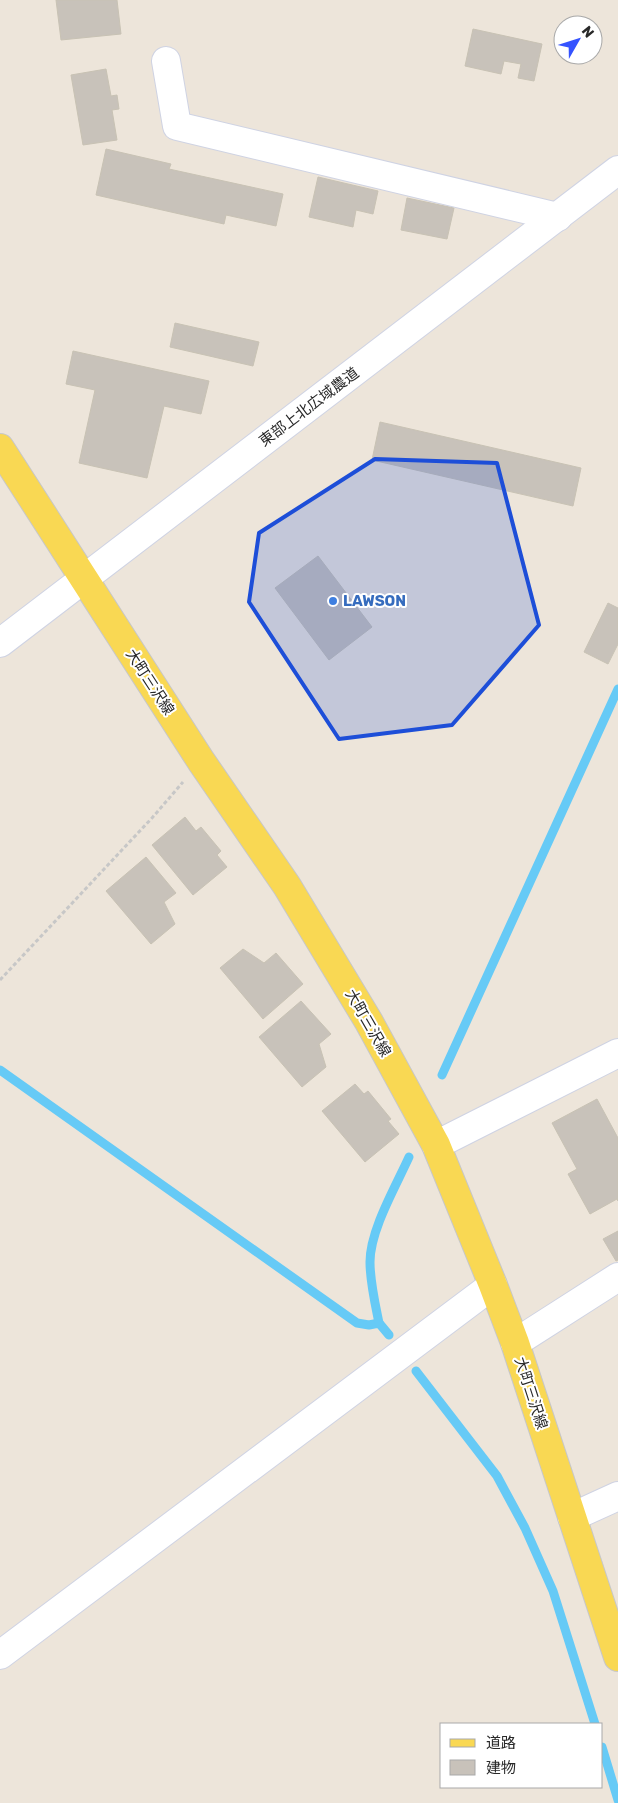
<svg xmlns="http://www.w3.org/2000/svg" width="618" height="1803" font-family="Rubik,'Noto Sans JP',sans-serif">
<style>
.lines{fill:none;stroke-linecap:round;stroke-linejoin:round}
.stream{stroke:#66caf6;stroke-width:9}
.building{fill:#c8c2ba;stroke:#c8c2b4}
.minor-casing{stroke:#cfd3e3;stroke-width:30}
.major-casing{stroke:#c7c7c7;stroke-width:30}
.path{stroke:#c7c7c7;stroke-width:3;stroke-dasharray:4 2.5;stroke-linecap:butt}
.minor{stroke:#fff;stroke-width:28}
.major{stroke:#f9d853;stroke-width:28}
.marked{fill:#1d4ed8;fill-opacity:0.2;stroke:#1d4ed8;stroke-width:4;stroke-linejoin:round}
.shop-dot{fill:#3f7fe0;stroke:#fff;stroke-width:2}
.labels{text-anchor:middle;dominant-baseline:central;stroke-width:4;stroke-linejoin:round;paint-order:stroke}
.street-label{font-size:15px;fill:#292929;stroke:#fff}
.shop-label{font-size:15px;font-weight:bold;fill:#366cbe;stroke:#fff;text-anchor:start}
</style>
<rect width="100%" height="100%" fill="#ede5da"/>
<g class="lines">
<g class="stream">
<polyline points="0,1070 357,1323 369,1325 379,1323 389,1335"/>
<polyline points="442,1075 618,689"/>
<path d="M 379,1323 C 375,1303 370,1282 370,1262 C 370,1230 396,1186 409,1157"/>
<polyline points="416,1371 497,1476 525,1528 553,1591 595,1724"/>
<polyline points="602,1747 618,1800"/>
</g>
</g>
<g class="building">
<polygon points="56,0 117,0 121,34 61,40"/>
<polygon points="473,29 542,44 534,81 518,78 521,64 504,61 501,74 465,66"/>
<polygon points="106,69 111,96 117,95 119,109 112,110 117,140 83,145 71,75"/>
<polygon points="106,149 171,164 169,169 283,194 276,226 226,215 224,224 96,195"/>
<polygon points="318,177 378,191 373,214 356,210 353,227 309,217"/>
<polygon points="407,198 454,208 447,239 401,230"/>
<polygon points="175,323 259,342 253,366 170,347"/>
<polygon points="73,351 209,381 201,414 164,406 147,478 79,463 95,390 66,384"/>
<polygon points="380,422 581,468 573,506 372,460"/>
<polygon points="318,556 372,627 329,660 275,588"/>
<polygon points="608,603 618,608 618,644 608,664 584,652"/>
<polygon points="185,817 196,831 201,827 221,851 217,855 227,867 193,895 152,845"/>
<polygon points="146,857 176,893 164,902 175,924 151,944 106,891"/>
<polygon points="243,949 264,963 276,953 303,984 263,1019 220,968"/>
<polygon points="301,1001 331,1034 319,1044 326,1067 302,1087 259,1037"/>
<polygon points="355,1084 364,1094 368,1091 391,1119 388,1121 399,1134 365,1162 322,1111"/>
<polygon points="597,1099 618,1138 618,1201 617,1199 590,1214 568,1174 577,1169 552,1123"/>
<polygon points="618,1231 618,1260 616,1261 603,1239"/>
</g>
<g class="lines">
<g class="minor-casing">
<g id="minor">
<polyline points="166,61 177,126 558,217"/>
<polyline points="0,643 618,170"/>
<polyline points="436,1145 618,1053"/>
<polyline points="515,1343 618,1277"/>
<polyline points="572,1517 618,1496"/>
<polyline points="0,1655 493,1285"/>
</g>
</g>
<g class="major-casing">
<polyline id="major" points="0,448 201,761 287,886 369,1022 436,1145 493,1285 515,1343 618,1657"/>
</g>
<polyline class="path" points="0,980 152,818 183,782"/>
<use href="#minor" class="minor"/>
<use href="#major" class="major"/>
</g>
<path class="marked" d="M 375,459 L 497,463 L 539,625 L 452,725 L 339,739 L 249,602 L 259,533 Z"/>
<circle class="shop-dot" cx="333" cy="601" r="5"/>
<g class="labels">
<g class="street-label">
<text transform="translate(309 407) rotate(-37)">東部上北広域農道</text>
<text transform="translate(150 682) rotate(57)">大町三沢線</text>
<text transform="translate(368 1023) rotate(60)">大町三沢線</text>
<text transform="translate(531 1393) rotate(72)">大町三沢線</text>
</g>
<g class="shop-label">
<text x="343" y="601">LAWSON</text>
</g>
</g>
<rect x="440" y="1723" width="162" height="65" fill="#ffffff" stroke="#a9a9a9"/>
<rect x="450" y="1739" width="25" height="8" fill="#f9d853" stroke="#a9a9a9"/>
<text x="486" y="1748" font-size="15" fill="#292929">道路</text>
<rect x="450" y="1760" width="25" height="15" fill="#c8c2ba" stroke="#a9a9a9"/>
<text x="486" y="1773" font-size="15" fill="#292929">建物</text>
<g transform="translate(578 40) rotate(51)"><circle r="24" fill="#ffffff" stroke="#a9a9a9"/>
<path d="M0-4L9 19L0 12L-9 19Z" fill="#3553ff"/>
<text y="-8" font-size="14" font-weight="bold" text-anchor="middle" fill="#292929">N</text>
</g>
</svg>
